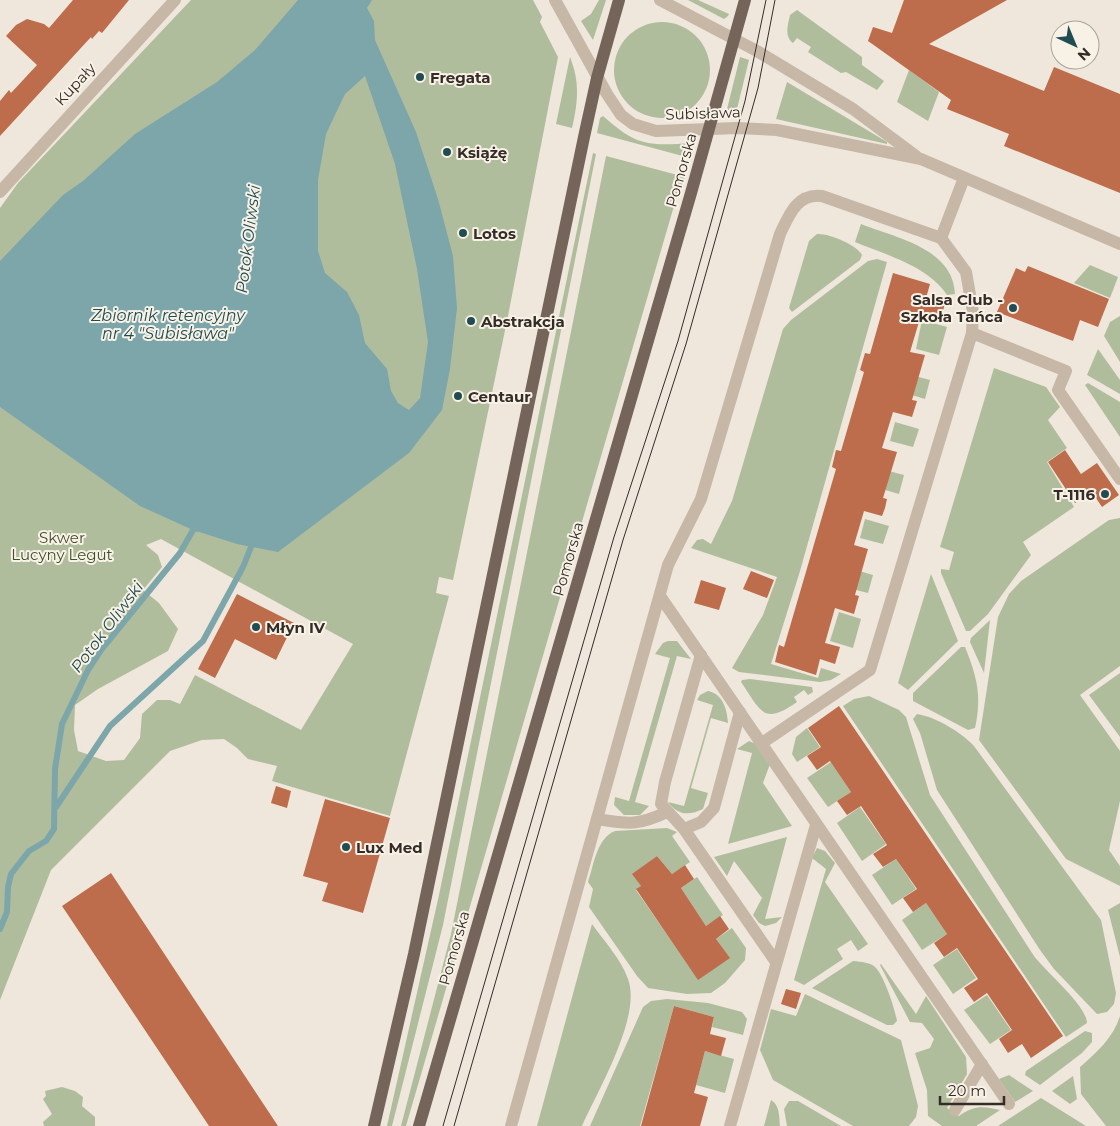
<svg xmlns="http://www.w3.org/2000/svg" width="1120" height="1126" font-family="Montserrat,sans-serif">
<style>
.green{fill:#b0bd9c;fill-rule:evenodd}
.water{fill:#7ca6aa;fill-rule:evenodd}
.lines{fill:none;stroke-linecap:round;stroke-linejoin:round}
.stream{stroke:#7ca6aa;stroke-width:6}
.building{fill:#bd6d4b}
.minor{stroke:#c7b7a7;stroke-width:12}
.major{stroke:#756459;stroke-width:12}
.tram{stroke:#342c27;stroke-width:1}
.poi-dot{fill:#204c52;stroke:#f8f1e6;stroke-width:2}
.labels{text-anchor:middle;dominant-baseline:central;stroke-width:4;stroke-linejoin:round;paint-order:stroke}
.poi-label{font-size:15px;font-weight:bold;fill:#342c27;stroke:#f8f1e6;text-anchor:start}
.street-label{font-size:15px;fill:#342c27;stroke:#f8f1e6}
.park-label{font-size:15px;fill:#41502d;stroke:#f8f1e6}
.water-label{font-size:16px;font-style:italic;fill:#204c52;stroke:#f8f1e6}
</style>
<rect width="100%" height="100%" fill="#efe7db"/>
<g class="green">
<path d="M 191,0 L 533,0 L 542,17 L 540,22 L 558,57 L 508,316 L 453,580 L 439,577 L 436,593 L 449,596 L 390,816 L 272,781 L 277,766 L 248,759 L 237,748 L 224,739 L 202,740 L 170,751 L 51,870 L 0,1000 L 0,208 L 18,183 ZM 161,539 L 353,644 L 301,730 L 195,675 L 180,704 L 170,700 L 157,700 L 142,714 L 140,738 L 124,760 L 106,761 L 78,751 L 74,730 L 75,705 L 98,689 L 168,651 L 178,629 L 159,603 L 143,590 L 162,567 L 158,555 L 146,545 Z"/>
<polygon points="599,0 606,0 593,40 581,21 591,14"/>
<polygon points="688,0 698,0 729,14 728,16 724,19"/>
<path d="M 797,10 L 862,57 L 862,65 L 884,81 L 877,90 L 846,72 L 841,73 L 808,52 L 811,47 L 797,38 L 793,43 C 784,36 788,25 790,15 Z"/>
<circle cx="662" cy="70" r="48"/>
<path d="M 570,57 C 580,82 578,102 572,128 L 556,124 Z"/>
<polygon points="740,57 749,60 735,117 727,117 726,113"/>
<polygon points="909,70 939,92 928,121 897,102"/>
<polygon points="787,82 887,142 887,144 776,119"/>
<path d="M 603,116 C 637,146 647,146 692,143 L 693,146 L 690,158 L 597,133 L 600,118 Z"/>
<polygon points="593,153 596,154 443,925 392,1126 387,1126 439,895"/>
<polygon points="606,156 685,177 676,199 406,1126 401,1126 451,934"/>
<path d="M 861,224 C 896,238 953,248 955,294 L 947,295 C 928,266 886,255 855,242 Z"/>
<path d="M 817,234 C 829,233 857,245 862,255 L 860,260 L 792,312 L 789,308 L 809,241 Z"/>
<polygon points="877,259 887,262 800,571 771,664 818,678 821,668 841,674 831,680 820,682 739,672 732,668 763,615 777,577 691,548 697,540 703,539 711,544 732,501 783,329 791,320 868,261"/>
<polygon points="1090,265 1118,277 1110,298 1074,283"/>
<polygon points="1120,316 1120,362 1104,336 1110,322"/>
<polygon points="922,320 947,327 939,355 916,349"/>
<polygon points="1098,349 1120,380 1120,394 1087,375"/>
<polygon points="994,368 1046,387 1060,407 1048,420 1067,448 1047,462 1074,507 1023,542 1031,555 988,614 970,631 966,631 941,573 941,569 949,570 954,552 940,547"/>
<polygon points="907,374 930,380 925,399 902,392"/>
<polygon points="1088,383 1120,402 1120,437 1085,385"/>
<polygon points="895,422 919,429 913,447 890,441"/>
<polygon points="881,469 904,475 899,494 875,487"/>
<polygon points="1120,518 1120,666 1080,695 1120,751 1120,801 1109,850 1120,866 1120,886 1066,859 979,740 998,617 1009,594 1021,581 1109,520"/>
<polygon points="865,519 889,526 883,544 860,538"/>
<polygon points="849,568 873,575 868,593 844,587"/>
<polygon points="931,574 958,641 908,690 898,683"/>
<polygon points="839,612 861,619 853,648 830,641"/>
<polygon points="990,620 984,673 970,642 971,638"/>
<polygon points="668,641 677,641 691,659 677,656 635,802 649,806 640,815 624,815 614,805 615,797 629,801 670,658 655,654 663,643"/>
<path d="M 961,647 L 965,647 C 977,677 982,696 975,728 L 968,730 L 913,701 L 913,693 Z"/>
<polygon points="1120,673 1120,737 1089,695"/>
<path d="M 750,679 L 812,687 L 813,692 L 808,695 L 804,690 L 794,697 L 797,702 C 763,726 761,711 741,682 L 742,680 Z"/>
<path d="M 708,691 C 723,694 727,709 728,723 L 711,718 L 691,788 L 708,793 L 703,809 C 689,816 677,815 668,802 L 684,806 L 713,705 L 697,700 L 700,695 Z"/>
<path d="M 869,696 L 899,710 L 906,717 L 930,795 L 1034,956 C 1046,972 1087,1006 1087,1023 L 1066,1037 L 843,706 L 854,699 Z"/>
<path d="M 917,714 C 936,717 961,732 974,746 L 1101,920 L 1116,993 L 1114,1004 L 1107,1012 L 1097,1014 L 1054,969 L 1040,950 L 937,790 L 920,733 L 913,719 Z"/>
<polygon points="807,728 820,747 797,762 792,754 796,737"/>
<polygon points="749,741 756,744 770,764 763,783 792,826 728,844 752,753 737,749"/>
<polygon points="831,762 851,792 828,807 807,778"/>
<polygon points="860,807 886,844 862,861 837,823"/>
<path d="M 667,828 L 677,832 L 672,836 L 690,862 L 672,874 L 657,856 L 633,874 L 641,886 L 636,890 L 689,966 L 729,958 L 716,939 L 732,928 L 746,948 L 745,960 L 725,983 L 711,993 L 687,994 L 648,988 L 637,976 L 589,907 L 593,889 L 588,882 C 594,864 597,838 615,831 Z"/>
<polygon points="787,837 765,919 782,917 776,923 765,926 759,923 753,915 762,898 734,861 727,876 714,857"/>
<polygon points="817,848 825,851 835,863 825,882 868,944 858,951 851,940 837,949 843,959 804,985 794,980 826,869 812,858"/>
<polygon points="896,859 916,889 892,905 872,875"/>
<polygon points="697,877 723,915 706,926 681,888"/>
<polygon points="926,903 947,934 922,950 902,920"/>
<polygon points="1120,903 1120,957 1108,910"/>
<path d="M 592,924 C 604,941 621,959 628,979 C 642,1016 598,1090 582,1126 L 537,1126 Z"/>
<polygon points="957,949 976,978 953,994 933,965"/>
<path d="M 853,961 C 861,962 871,962 876,968 C 884,976 895,1009 897,1021 L 893,1025 L 887,1025 L 812,988 Z"/>
<path d="M 881,964 L 916,1014 L 926,996 L 966,1057 L 967,1074 L 947,1108 L 959,1116 C 974,1105 983,1106 1000,1110 L 976,1126 L 942,1126 L 928,1116 L 927,1090 L 915,1053 L 930,1048 L 934,1039 L 922,1023 L 910,1022 L 880,965 Z"/>
<polygon points="805,994 901,1040 918,1106 916,1117 909,1126 853,1126 773,1080 760,1050 771,1009 796,1016"/>
<polygon points="987,995 1011,1030 990,1044 964,1010"/>
<polygon points="667,999 708,1003 742,1012 747,1019 743,1035 712,1027 714,1017 674,1006 640,1126 590,1126 643,1007 651,1001"/>
<path d="M 1120,1016 L 1120,1126 L 1106,1126 L 1081,1094 L 1080,1067 C 1097,1052 1113,1038 1120,1016 Z"/>
<polygon points="1085,1031 1092,1033 1092,1042 1082,1053 1040,1085 1025,1075 1026,1071"/>
<polygon points="705,1051 734,1059 725,1093 696,1085"/>
<polygon points="1009,1075 1033,1091 1015,1102 999,1079"/>
<polygon points="1073,1076 1077,1099 1070,1104 1052,1091"/>
<polygon points="62,1087 75,1091 83,1097 82,1106 95,1117 95,1126 44,1126 43,1122 52,1114 43,1099 46,1096 45,1091"/>
<polygon points="1041,1098 1086,1126 998,1126"/>
<path d="M 771,1100 C 780,1105 779,1117 780,1126 L 764,1126 Z"/>
<polygon points="789,1101 798,1101 841,1126 787,1126 784,1109"/>
</g>
<path class="water" d="M 298,0 L 372,0 L 367,8 L 374,21 L 375,40 L 416,132 L 438,199 L 453,256 L 457,308 L 450,369 L 442,410 L 409,453 L 278,552 L 237,544 L 193,530 L 140,506 L 0,407 L 0,261 L 63,195 L 83,181 L 135,134 L 217,82 L 255,50 ZM 365,76 L 395,164 L 417,269 L 428,342 L 420,398 L 409,410 L 398,403 L 391,391 L 387,369 L 365,343 L 359,315 L 347,292 L 325,273 L 318,251 L 318,180 L 326,134 L 345,94 Z"/>
<g class="lines">
<g class="stream">
<polyline points="56,807 110,726 203,641 243,567 251,547 250,539"/>
<polyline points="0,929 7,912 8,887 11,874 29,851 46,841 54,829 55,769 62,724 88,670 101,650 180,553 193,530 200,527"/>
</g>
</g>
<g class="building">
<polygon points="73,0 129,0 102,33 99,31 92,39 91,37 0,136 0,101 9,90 11,93 37,65 6,36 16,25 27,19 44,24 49,28"/>
<polygon points="904,0 1007,0 929,44 1044,91 1054,67 1120,94 1120,193 1004,146 1009,134 947,109 951,100 868,41 873,27 892,33"/>
<polygon points="1028,266 1109,299 1098,327 1080,320 1073,341 997,312 1016,268 1025,272"/>
<polygon points="893,273 930,284 926,298 945,304 940,320 921,315 910,352 925,355 912,400 917,401 912,417 893,412 882,448 897,452 883,498 887,499 885,508 882,516 864,511 854,545 868,549 855,595 859,596 854,614 835,608 825,643 840,647 835,664 820,659 816,675 775,662 779,645 784,647 836,469 832,467 836,450 841,451 864,372 860,370 865,353 870,354"/>
<polygon points="1065,450 1081,474 1097,463 1119,495 1102,507 1092,492 1075,503 1048,462"/>
<polygon points="751,571 774,580 767,598 743,589"/>
<polygon points="701,580 726,588 719,610 694,603"/>
<polygon points="237,594 294,623 276,660 235,639 215,678 198,669"/>
<polygon points="839,706 1063,1036 1031,1058 1022,1044 1008,1053 999,1039 1012,1030 987,993 974,1002 964,988 978,979 957,948 944,957 934,943 947,934 926,903 913,912 903,898 917,889 896,859 883,867 873,854 887,845 861,806 847,815 837,801 851,792 830,761 817,770 807,756 821,747 808,728"/>
<polygon points="276,786 291,791 287,808 271,803"/>
<polygon points="325,799 390,818 363,913 322,901 328,883 303,876"/>
<polygon points="657,856 672,874 685,865 694,879 681,888 706,926 720,916 729,929 716,939 730,958 698,980 636,889 641,886 632,874"/>
<polygon points="111,873 173,967 278,1126 209,1126 62,906"/>
<polygon points="786,989 801,993 796,1009 781,1004"/>
<polygon points="674,1006 714,1017 710,1034 726,1038 721,1056 705,1051 694,1093 708,1097 700,1126 641,1126"/>
</g>
<g class="lines">
<g class="minor">
<polyline points="555,0 607,94 621,115 633,124 656,131 737,128 777,130 921,159 1120,244"/>
<polyline points="660,0 757,51 853,109 916,156"/>
<polyline points="0,192 175,0"/>
<polyline points="941,238 964,178"/>
<polyline points="972,333 1066,371 1058,390 1120,479"/>
<polyline points="660,596 1009,1104"/>
<polyline points="701,655 665,782 661,804 684,829 776,962"/>
<path d="M 597,819 C 629,824 637,826 667,812"/>
<polyline points="684,829 701,822 714,808 740,712"/>
<polyline points="955,1110 982,1064"/>
<path d="M 511,1126 L 668,565 L 701,499 L 780,234 C 789,215 797,193 822,196 L 941,238 L 966,272 L 973,312 L 972,333 L 870,670 L 762,743"/>
<polyline points="730,1126 816,825"/>
</g>
<g class="major">
<polyline points="374,1126 414,954 584,137 597,78 619,0"/>
<polyline points="419,1126 691,193 745,0"/>
</g>
<g class="tram">
<polyline points="443,1126 614,537 678,341 745,101 766,0"/>
<polyline points="454,1126 623,540 686,344 758,88 775,0"/>
</g>
</g>
<g class="poi-dot">
<circle cx="420" cy="77" r="5"/>
<circle cx="447" cy="152" r="5"/>
<circle cx="463" cy="233" r="5"/>
<circle cx="1013" cy="308" r="5"/>
<circle cx="471" cy="321" r="5"/>
<circle cx="458" cy="396" r="5"/>
<circle cx="1105" cy="494" r="5"/>
<circle cx="256" cy="627" r="5"/>
<circle cx="346" cy="847" r="5"/>
</g>
<g class="labels">
<g class="poi-label">
<text x="430" y="77">Fregata</text>
<text x="457" y="152">Książę</text>
<text x="473" y="233">Lotos</text>
<text x="1003" y="299" text-anchor="end">Salsa Club -<tspan x="1003" dy="17">Szkoła Tańca</tspan></text>
<text x="481" y="321">Abstrakcja</text>
<text x="468" y="396">Centaur</text>
<text x="1095" y="494" text-anchor="end">T-1116</text>
<text x="266" y="627">Młyn IV</text>
<text x="356" y="847">Lux Med</text>
</g>
<g class="street-label">
<text transform="translate(75 84) rotate(-47)">Kupały</text>
<text transform="translate(703 113) rotate(-2)">Subisława</text>
<text transform="translate(681 170) rotate(-74)">Pomorska</text>
<text transform="translate(568 559) rotate(-74)">Pomorska</text>
<text transform="translate(454 948) rotate(-74)">Pomorska</text>
</g>
<g class="park-label">
<text x="62" y="537">Skwer<tspan x="62" dy="17">Lucyny Legut</tspan></text>
</g>
<g class="water-label">
<text transform="translate(248 239) rotate(-83)">Potok Oliwski</text>
<text x="168" y="315">Zbiornik retencyjny<tspan x="168" dy="18">nr 4 "Subisława"</tspan></text>
<text transform="translate(107 627) rotate(-53)">Potok Oliwski</text>
</g>
</g>
<g transform="translate(1075 45) rotate(136)"><circle r="24" fill="#f8f1e6" stroke="#aaa29a"/>
<path d="M0-4L9 19L0 12L-9 19Z" fill="#204c52"/>
<text y="-8" font-size="14" font-weight="bold" text-anchor="middle" fill="#342c27">N</text>
</g>
<path d="M940 1096v8h64v-8" fill="none" stroke="#342c27" stroke-width="2.5"/>
<text x="948" y="1096" font-size="15" fill="#342c27" stroke="#f8f1e6" stroke-width="4" paint-order="stroke">20 m</text>
</svg>
